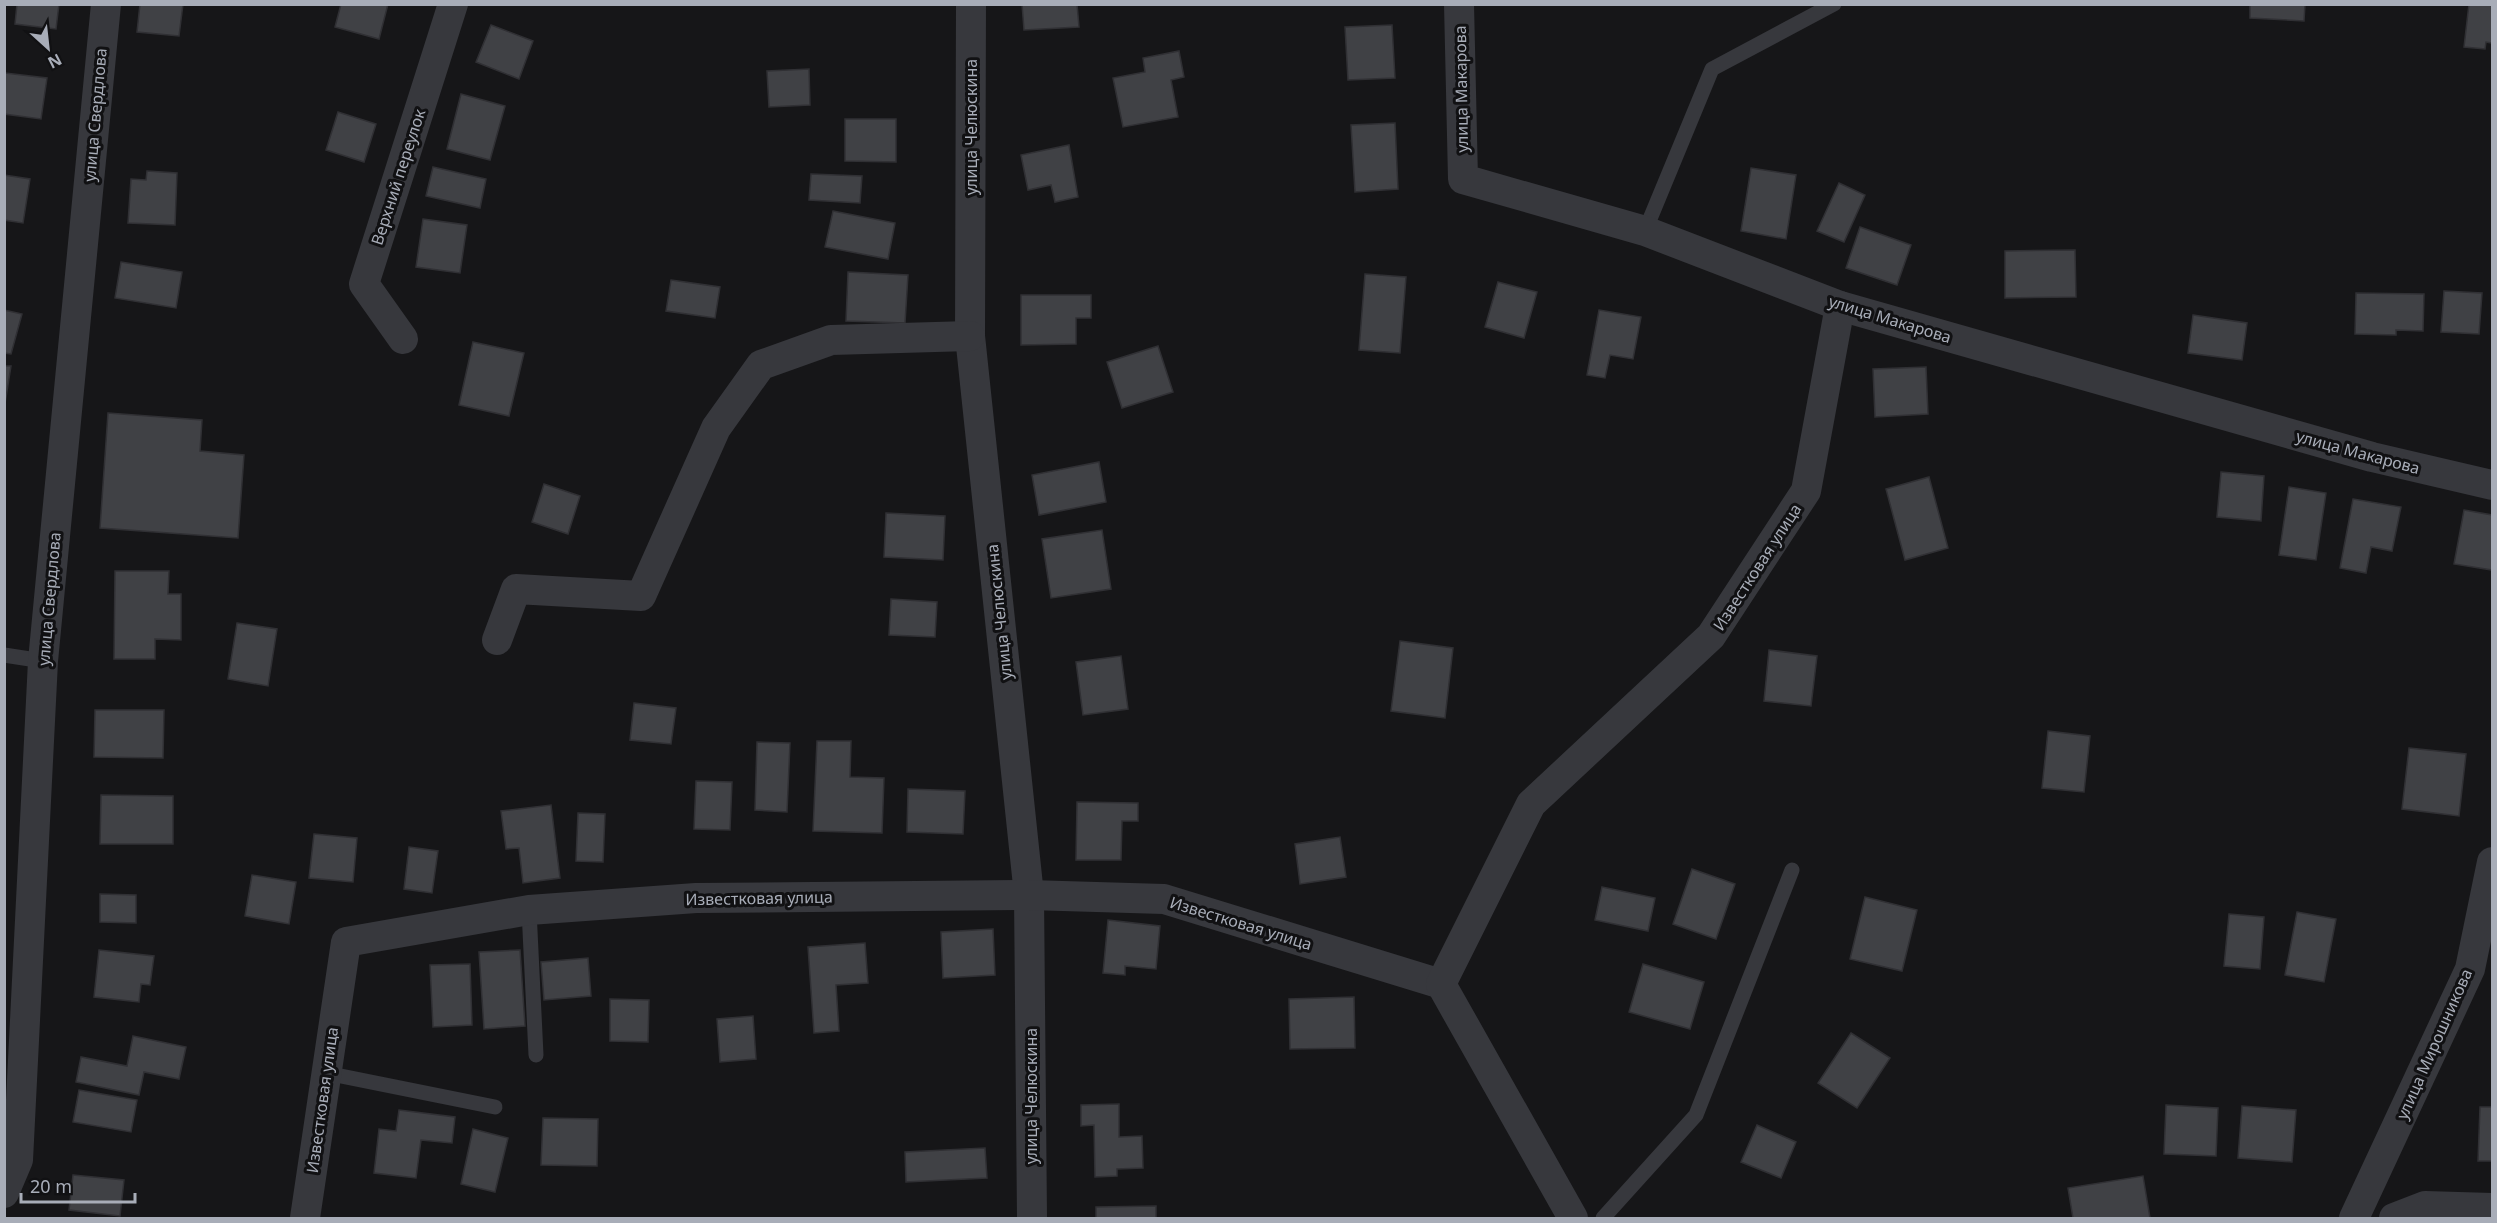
<svg xmlns="http://www.w3.org/2000/svg" width="2497" height="1223" font-family="'Noto Sans',sans-serif">
<style>
.building{fill:#404145;stroke:#303034;stroke-width:1.5}
.lines{fill:none;stroke-linecap:round;stroke-linejoin:round}
.service{stroke:#37383d;stroke-width:15}
.minor{stroke:#37383d;stroke-width:30}
.labels{text-anchor:middle;dominant-baseline:central;stroke-width:6;stroke-linejoin:round;paint-order:stroke}
.street-label{font-size:16px;fill:#a8adb8;stroke:#111113}
</style>
<rect width="100%" height="100%" fill="#161618"/>
<g class="building">
<polygon points="17,4 59,4 56,29 15,24"/>
<polygon points="140,4 183,4 179,36 137,32"/>
<polygon points="341,4 388,4 379,39 335,27"/>
<polygon points="1022,4 1077,4 1079,27 1024,30"/>
<polygon points="2250,4 2305,4 2304,21 2250,18"/>
<polygon points="2469,4 2492,4 2492,43 2486,42 2485,49 2464,47"/>
<polygon points="491,25 533,41 519,79 476,62"/>
<polygon points="1392,25 1395,78 1348,80 1345,27"/>
<polygon points="1179,51 1184,77 1171,80 1178,117 1123,127 1113,78 1145,72 1143,58"/>
<polygon points="809,69 810,105 769,107 767,71"/>
<polygon points="5,73 47,78 41,119 4,114"/>
<polygon points="461,94 505,106 490,160 447,149"/>
<polygon points="338,112 376,124 364,162 326,150"/>
<polygon points="845,119 896,119 896,162 845,161"/>
<polygon points="1395,123 1398,189 1355,192 1351,125"/>
<polygon points="1069,145 1078,197 1055,202 1051,185 1028,190 1021,155"/>
<polygon points="433,167 486,179 480,208 426,196"/>
<polygon points="1751,168 1796,175 1786,239 1741,231"/>
<polygon points="147,171 177,173 175,225 128,223 131,179 146,180"/>
<polygon points="811,174 862,176 860,203 809,200"/>
<polygon points="4,175 30,179 23,223 4,220"/>
<polygon points="1839,183 1865,195 1844,242 1817,231"/>
<polygon points="833,211 895,223 888,259 825,247"/>
<polygon points="423,219 467,225 460,273 416,267"/>
<polygon points="1860,227 1911,245 1897,285 1846,268"/>
<polygon points="2075,250 2076,297 2005,298 2005,251"/>
<polygon points="121,262 182,272 176,308 115,298"/>
<polygon points="848,272 908,275 905,323 846,321"/>
<polygon points="1365,274 1406,277 1400,353 1359,350"/>
<polygon points="671,280 720,287 715,318 666,311"/>
<polygon points="1498,282 1537,292 1524,338 1485,327"/>
<polygon points="2444,291 2482,293 2479,334 2441,332"/>
<polygon points="2356,293 2424,294 2423,331 2396,330 2396,335 2355,334"/>
<polygon points="1021,295 1091,295 1091,318 1076,318 1076,344 1021,345"/>
<polygon points="4,310 22,314 11,354 4,353"/>
<polygon points="1599,310 1641,317 1633,359 1610,355 1605,378 1587,375"/>
<polygon points="2193,315 2247,323 2242,360 2188,353"/>
<polygon points="473,342 524,353 509,416 459,405"/>
<polygon points="1158,346 1173,392 1122,408 1107,362"/>
<polygon points="4,366 11,366 4,410"/>
<polygon points="1926,367 1928,414 1875,417 1873,369"/>
<polygon points="108,413 202,420 200,451 244,455 238,538 100,528"/>
<polygon points="1099,462 1106,502 1039,515 1032,475"/>
<polygon points="2221,472 2264,476 2261,521 2217,517"/>
<polygon points="1929,477 1948,548 1905,560 1886,489"/>
<polygon points="544,484 580,496 568,534 532,522"/>
<polygon points="2289,487 2326,493 2316,560 2279,555"/>
<polygon points="2353,499 2401,507 2392,551 2371,547 2366,573 2340,568"/>
<polygon points="2464,510 2492,515 2492,570 2454,564"/>
<polygon points="886,513 945,516 943,560 884,557"/>
<polygon points="1102,530 1111,589 1051,598 1042,539"/>
<polygon points="115,571 169,571 168,594 181,594 181,640 155,639 155,659 114,659"/>
<polygon points="891,599 937,602 935,637 889,635"/>
<polygon points="237,623 277,629 268,686 228,679"/>
<polygon points="1400,641 1453,648 1445,718 1391,711"/>
<polygon points="1769,650 1817,656 1811,706 1764,701"/>
<polygon points="1121,656 1128,709 1083,715 1076,662"/>
<polygon points="634,703 676,708 671,744 630,740"/>
<polygon points="95,710 164,710 163,758 94,757"/>
<polygon points="2048,731 2090,736 2084,792 2042,788"/>
<polygon points="817,741 851,741 850,777 884,778 882,833 813,831"/>
<polygon points="757,742 790,743 787,812 755,810"/>
<polygon points="2409,748 2466,754 2459,816 2402,809"/>
<polygon points="696,781 732,782 730,830 694,829"/>
<polygon points="908,789 965,791 963,834 907,832"/>
<polygon points="101,795 173,796 173,844 100,844"/>
<polygon points="1077,802 1138,803 1138,821 1122,821 1121,860 1076,860"/>
<polygon points="551,805 560,878 523,883 519,848 506,849 501,811"/>
<polygon points="578,813 605,814 603,862 576,861"/>
<polygon points="314,834 357,838 353,882 309,878"/>
<polygon points="1340,837 1346,877 1300,884 1295,844"/>
<polygon points="409,847 438,851 432,893 404,889"/>
<polygon points="1692,869 1735,884 1716,939 1673,924"/>
<polygon points="252,875 296,882 289,924 245,916"/>
<polygon points="1602,887 1655,898 1648,931 1595,920"/>
<polygon points="100,894 136,895 136,923 100,922"/>
<polygon points="1865,897 1917,910 1902,971 1850,959"/>
<polygon points="2297,912 2336,919 2324,982 2285,975"/>
<polygon points="2229,914 2264,917 2260,969 2224,966"/>
<polygon points="1108,920 1160,926 1156,969 1125,966 1125,975 1103,973"/>
<polygon points="993,929 995,975 943,978 941,932"/>
<polygon points="865,943 868,983 836,985 839,1031 814,1033 808,947"/>
<polygon points="99,950 154,956 150,985 141,984 139,1002 94,997"/>
<polygon points="520,950 525,1026 484,1029 479,952"/>
<polygon points="588,958 591,996 544,1000 541,962"/>
<polygon points="470,964 472,1025 433,1027 430,965"/>
<polygon points="1643,964 1704,982 1690,1029 1629,1012"/>
<polygon points="1354,997 1355,1048 1290,1049 1289,999"/>
<polygon points="610,999 649,1000 648,1042 610,1041"/>
<polygon points="753,1016 756,1059 720,1062 717,1019"/>
<polygon points="1851,1033 1890,1058 1857,1108 1818,1083"/>
<polygon points="133,1036 186,1047 179,1079 144,1072 139,1095 76,1082 81,1057 127,1066"/>
<polygon points="79,1090 137,1100 131,1132 73,1122"/>
<polygon points="1119,1104 1119,1137 1142,1136 1143,1168 1117,1169 1117,1176 1095,1177 1094,1125 1081,1126 1081,1105"/>
<polygon points="2166,1105 2218,1108 2216,1156 2164,1154"/>
<polygon points="2242,1106 2296,1110 2292,1162 2238,1158"/>
<polygon points="2480,1107 2492,1107 2492,1161 2478,1161"/>
<polygon points="399,1110 455,1117 452,1143 421,1140 416,1178 374,1173 379,1129 396,1131"/>
<polygon points="543,1118 598,1119 597,1166 541,1165"/>
<polygon points="1757,1125 1796,1142 1781,1178 1741,1162"/>
<polygon points="473,1129 508,1138 495,1192 461,1184"/>
<polygon points="985,1148 987,1178 906,1182 905,1152"/>
<polygon points="73,1175 124,1180 120,1216 69,1210"/>
<polygon points="2143,1176 2150,1218 2073,1218 2068,1188"/>
<polygon points="1156,1206 1156,1218 1096,1218 1096,1207"/>
</g>
<g class="lines">
<g class="service">
<polyline points="1645,231 1712,69 1834,4"/>
<polyline points="4,655 43,661"/>
<polyline points="529,910 536,1055"/>
<polyline points="326,1073 495,1107"/>
<polyline points="1603,1218 1696,1115 1792,870"/>
</g>
<g class="minor">
<polyline points="971,4 970,336 1029,895 1032,1218"/>
<polyline points="1459,4 1463,179 1645,231 1840,306 2372,457 2492,485"/>
<polyline points="403,339 364,284 453,4"/>
<polyline points="497,640 516,589 641,596 716,428 761,365 831,340 970,336"/>
<polyline points="4,1193 18,1160 43,661 106,4"/>
<polyline points="305,1218 346,942 529,910 696,898 1029,895 1164,899 1441,984"/>
<polyline points="1573,1218 1441,984 1531,804 1711,636 1806,491 1840,306"/>
<polyline points="2354,1218 2470,969 2492,862"/>
<polyline points="2394,1218 2425,1206 2492,1208"/>
</g>
</g>
<g class="labels">
<g class="street-label">
<text transform="translate(1461 89) rotate(-91)">улица Макарова</text>
<text transform="translate(95 115) rotate(-85)">улица Свердлова</text>
<text transform="translate(971 127) rotate(-90)">улица Челюскина</text>
<text transform="translate(398 177) rotate(-72)">Верхний переулок</text>
<text transform="translate(1890 319) rotate(17)">улица Макарова</text>
<text transform="translate(2358 452) rotate(15)">улица Макарова</text>
<text transform="translate(1757 567) rotate(-57)">Известковая улица</text>
<text transform="translate(49 599) rotate(-85)">улица Свердлова</text>
<text transform="translate(999 612) rotate(-96)">улица Челюскина</text>
<text transform="translate(759 898) rotate(-1)">Известковая улица</text>
<text transform="translate(1241 923) rotate(17)">Известковая улица</text>
<text transform="translate(2434 1044) rotate(-66)">улица Мирошникова</text>
<text transform="translate(1031 1096) rotate(-90)">улица Челюскина</text>
<text transform="translate(322 1100) rotate(-82)">Известковая улица</text>
</g>
</g>
<rect width="2497" height="1223" fill="none" stroke="#a8adb8" stroke-width="12"/>
<g transform="translate(48 48) rotate(153)" stroke="#111113" stroke-width="4.5" paint-order="stroke">
<path d="M0-4.5L10 22L0 15L-10 22Z" fill="#a8adb8"/>
<text y="-9" font-size="16" font-weight="bold" text-anchor="middle" fill="#a8adb8">N</text>
</g>
<path d="M21 1193v9h114v-9" fill="none" stroke="#a8adb8" stroke-width="3"/>
<text x="30" y="1193" font-size="18" fill="#a8adb8" stroke="#111113" stroke-width="4.5" paint-order="stroke">20 m</text>
</svg>
